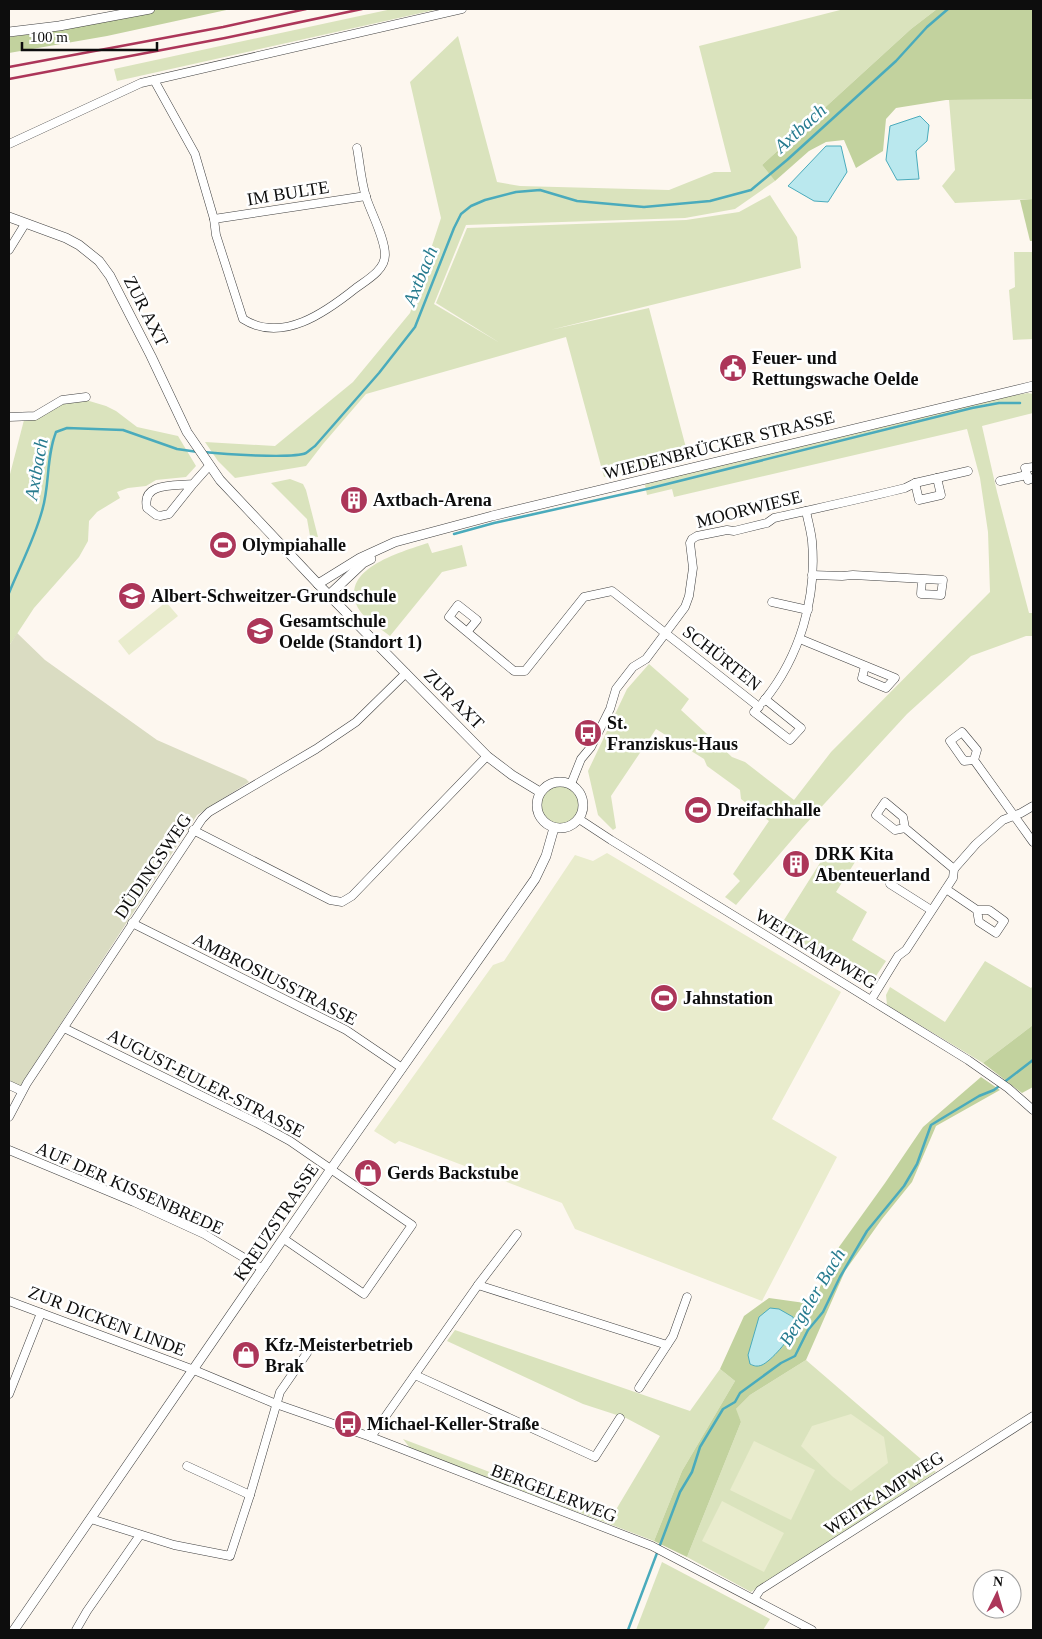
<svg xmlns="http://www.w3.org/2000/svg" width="1042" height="1639" font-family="Georgia,serif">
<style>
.green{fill:#dae3bd}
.forest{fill:#c2d29e}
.cemetery{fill:#dadcc2}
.pitch{fill:#e9eccd}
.water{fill:#bae8ee;stroke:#4aabbc}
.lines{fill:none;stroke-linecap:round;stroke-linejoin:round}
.stream{stroke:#4aabbc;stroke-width:2.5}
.minor-casing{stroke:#404040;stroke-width:9}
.tertiary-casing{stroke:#404040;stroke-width:10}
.minor{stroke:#fff;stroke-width:8}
.tertiary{stroke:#fff;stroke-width:9}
.rail{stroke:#ac3659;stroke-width:2.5}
.labels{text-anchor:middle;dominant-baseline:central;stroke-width:5;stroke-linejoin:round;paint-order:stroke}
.street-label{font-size:18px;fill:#0d0d0d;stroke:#fff}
.poi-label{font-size:18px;font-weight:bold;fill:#0d0d0d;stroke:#fff;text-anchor:start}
.water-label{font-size:19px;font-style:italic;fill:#267b8f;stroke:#fff}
</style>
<rect width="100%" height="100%" fill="#fdf7ef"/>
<g class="green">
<polygon points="392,9 439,9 117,81 114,69"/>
<polygon points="844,9 937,9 911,29 762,165 775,181 735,209 685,218 466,225 434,304 500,343 436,303 467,228 686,220 739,212 770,195 797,237 801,268 550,330 649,308 689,459 604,477 566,337 366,394 323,444 306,466 235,478 218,461 205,442 275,446 353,382 410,313 441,218 410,82 458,36 497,182 520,186 669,190 714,172 731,172 699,46"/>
<polygon points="1033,99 1033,199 955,203 942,186 955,170 949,100"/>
<polygon points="1014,252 1033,252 1033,339 1013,340 1009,290 1015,287"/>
<polygon points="1028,393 1033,394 1033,413 982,426 997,492 1029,613 1033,613 1033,636 1026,636 971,656 907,714 802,828 736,905 725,897 740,881 733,874 769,821 741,799 740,790 707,766 704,759 656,729 611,796 616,828 613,830 598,815 588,771 627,689 649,664 689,699 681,710 732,757 745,762 794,800 831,752 990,592 988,532 980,478 967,429 674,497 672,489 647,495 645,485 647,483 1009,396"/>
<polygon points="86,400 106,406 116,411 137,427 178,436 196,466 186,477 156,480 146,486 128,488 117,492 120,498 97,512 89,521 88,541 79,557 34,608 9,646 9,478 24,420 62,402"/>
<polygon points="290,479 303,484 306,490 318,537 310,536 307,519 271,483"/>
<path d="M 428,543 L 432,553 L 462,545 L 467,566 L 442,572 L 390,636 C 381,629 365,619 360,611 C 334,570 401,552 428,543 Z"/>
<circle cx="560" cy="805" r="19"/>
<polygon points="830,847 855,862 836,892 867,912 852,940 886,961 870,985 779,928"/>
<polygon points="985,961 1031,988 1033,986 1033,1025 983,1063 887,1005 886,995 890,987 945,1022"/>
<polygon points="455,1330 690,1411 720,1369 735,1381 682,1471 654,1541 410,1448 403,1439 611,1518 660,1436 626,1418 583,1404 447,1341"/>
<polygon points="806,1360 936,1472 751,1592 687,1557 741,1422 735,1410 750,1395"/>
<polygon points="662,1562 770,1619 763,1630 636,1630"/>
</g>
<g class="forest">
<polygon points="161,9 231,9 107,36 9,53 9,37 59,30"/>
<polygon points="937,9 1033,9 1033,99 946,100 896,108 886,119 883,151 856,168 844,140 826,142 809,151 775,181 762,165 911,29"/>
<polygon points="1033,199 1033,241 1030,241 1020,200"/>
<polygon points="1033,1025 1033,1087 1022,1093 983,1063"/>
<polygon points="981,1077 1000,1090 936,1126 912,1182 882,1219 845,1271 806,1360 750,1395 736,1409 741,1422 687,1557 654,1541 682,1471 735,1381 720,1369 744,1316 769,1298 812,1304 839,1247 885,1183 923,1127"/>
</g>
<polygon class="cemetery" points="17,633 45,660 157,740 246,779 249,782 197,815 20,1086 9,1081 9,646"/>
<g class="pitch">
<polygon points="166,602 178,616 129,655 118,641"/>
<polygon points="607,853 841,992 772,1119 837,1157 762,1301 575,1229 562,1203 399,1141 395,1144 374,1131 493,965 504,961 575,855 593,861"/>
<polygon points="851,1414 884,1437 888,1463 851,1491 833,1477 801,1446 812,1426"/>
<polygon points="754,1441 815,1470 791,1520 730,1490"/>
<polygon points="722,1501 784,1533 764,1572 702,1541"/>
</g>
<g class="water">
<polygon points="920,116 929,125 927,141 916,151 919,179 897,180 886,160 890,126"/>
<polygon points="826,146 841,146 847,172 828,202 814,201 788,186"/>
<path d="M 770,1308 L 779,1309 L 793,1317 C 794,1321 795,1325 794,1329 C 790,1339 771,1361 762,1365 C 757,1367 754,1366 750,1364 L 748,1355 L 759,1317 Z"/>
</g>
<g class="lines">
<g class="stream">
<path d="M 204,452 C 221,454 293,459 306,453 C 309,451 312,448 315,446 L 379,373 L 415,327 L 454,228 L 461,214 L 471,206 L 485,200 L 516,192 L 540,190 L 577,201 L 644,207 L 710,201 L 751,190 L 787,160 L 896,61 L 927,27 L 948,9"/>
<polyline points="454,534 494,523 651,488 972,408 999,403 1020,403"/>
<path d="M 9,593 C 20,566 34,540 42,511 C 50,485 46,457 56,432 L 67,428 L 123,430 L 177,449 L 198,452"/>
<polyline points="628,1630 680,1492 692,1472 700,1447 723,1409 735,1402 740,1393 781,1363 795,1356 808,1330 823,1312 840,1277 867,1231 904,1186 917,1164 931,1125 979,1096 994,1090 1033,1060"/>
</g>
<g class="minor-casing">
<g id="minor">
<path d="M 154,80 L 195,154 L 214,219 L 216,235 L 243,319 C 282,344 326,312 356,288 C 367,280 385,270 385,255 C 385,238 371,213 366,197 C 361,181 360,164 357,148"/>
<polyline points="9,144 141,83 462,9"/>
<polyline points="214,219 366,196"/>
<polyline points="9,250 25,224"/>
<polyline points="9,417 35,416 62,400 86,397"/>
<polyline points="1027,475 1028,480 1033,478"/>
<polyline points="1000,481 1027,475 1025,468 1033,467"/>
<polyline points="915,483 919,500 941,495 937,478"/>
<path d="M 193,484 C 175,486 141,482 147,508 L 156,515 L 160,516 L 169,514 L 193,484 L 209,466"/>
<polyline points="812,575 842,576 853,575 943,580 941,595 921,594 922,579"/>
<polyline points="772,602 808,610"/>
<polyline points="467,632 477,620 458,605 449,617 514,671 525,671 584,597 612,591 759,707 754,712 790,740 801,728 765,699"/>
<polyline points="800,639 895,678 886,688 862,678 865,666"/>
<path d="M 763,702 C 800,657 817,598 812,541 C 811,531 808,521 806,511"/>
<polyline points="974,760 964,761 950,741 962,732 977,750 974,760 1033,842"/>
<path d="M 571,784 L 581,759 L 591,747 L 610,709 L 616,689 L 633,667 L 646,659 L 685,607 L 689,596 L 693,568 L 690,543 L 692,539 L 697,536 L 727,530 L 734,531 L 767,523 L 774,518 C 818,508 861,499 905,488 L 915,483 L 968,471"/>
<polyline points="579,819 611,840 968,1060 1008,1088 1033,1110"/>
<polyline points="905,828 895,830 876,815 885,802 903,817 905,828 954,869"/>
<polyline points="193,830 330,900 342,902 352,896 487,756"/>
<polyline points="890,884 931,910"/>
<polyline points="946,889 977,910 989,910 1004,921 996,933 979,922 977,910"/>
<polyline points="132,923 346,1030 402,1068"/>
<polyline points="871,1000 898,956 906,950 953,878 954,869 976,844 1003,820 1021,813 1033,806"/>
<polyline points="64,1028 259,1124 290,1141 412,1225 364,1294 284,1239"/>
<polyline points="9,1085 22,1091"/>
<polyline points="9,1117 27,1083 202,819 209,812 316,749 356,722 406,673"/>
<polyline points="9,1150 134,1202 204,1234 263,1269"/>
<polyline points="478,1285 667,1345"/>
<polyline points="9,1301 194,1370 276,1404 371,1437 652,1546 812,1630"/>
<polyline points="415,1375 595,1457 620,1418"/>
<polyline points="639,1388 673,1336 687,1297"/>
<polyline points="9,1394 41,1313"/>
<polyline points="371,1437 478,1285 517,1234"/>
<polyline points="187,1466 250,1495"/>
<polyline points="91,1519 174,1545 230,1556 250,1495 280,1392 307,1353"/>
<polyline points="754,1599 760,1590 1033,1416"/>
<polyline points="76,1630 87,1611 140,1535"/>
</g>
</g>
<g class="tertiary-casing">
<g id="tertiary">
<polyline points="9,32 59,26 150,9"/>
<polyline points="9,217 66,238 79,245 99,261 110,276 151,356 187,432 220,480 318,584 487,756 512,775 540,792"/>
<polyline points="318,584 360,558 395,542 492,516 1033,386"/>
<polyline points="329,595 363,563 371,559"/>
<circle cx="560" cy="805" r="23"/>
<polyline points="14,1630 331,1169 535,879 546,856 554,828"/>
</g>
</g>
<use href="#minor" class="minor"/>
<use href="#tertiary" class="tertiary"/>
<g class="rail">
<polyline points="9,67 223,27 306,9"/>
<polyline points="9,79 225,38 362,9"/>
</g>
</g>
<defs>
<g id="civic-disc" transform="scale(1.4375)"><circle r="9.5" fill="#ac3659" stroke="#fff"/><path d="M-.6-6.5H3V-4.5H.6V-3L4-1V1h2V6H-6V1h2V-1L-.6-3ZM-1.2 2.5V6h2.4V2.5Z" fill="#fff"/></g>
<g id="building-disc" transform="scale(1.4375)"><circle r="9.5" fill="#ac3659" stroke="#fff"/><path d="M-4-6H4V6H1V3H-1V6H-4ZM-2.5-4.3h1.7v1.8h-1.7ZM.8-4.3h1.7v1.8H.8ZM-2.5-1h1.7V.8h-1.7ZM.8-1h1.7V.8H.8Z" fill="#fff"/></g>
<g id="stadium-disc" transform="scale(1.4375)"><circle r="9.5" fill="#ac3659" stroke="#fff"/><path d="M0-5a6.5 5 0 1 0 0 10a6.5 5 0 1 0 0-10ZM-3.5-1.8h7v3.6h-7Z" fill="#fff"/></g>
<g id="school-disc" transform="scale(1.4375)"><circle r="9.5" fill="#ac3659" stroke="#fff"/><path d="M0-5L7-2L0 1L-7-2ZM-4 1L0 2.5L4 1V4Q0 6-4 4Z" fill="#fff"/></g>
<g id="bus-disc" transform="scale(1.4375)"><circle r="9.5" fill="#ac3659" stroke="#fff"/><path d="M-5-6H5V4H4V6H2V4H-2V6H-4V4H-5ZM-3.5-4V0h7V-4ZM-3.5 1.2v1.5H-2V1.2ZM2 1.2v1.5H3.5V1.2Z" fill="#fff"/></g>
<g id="shop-disc" transform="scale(1.4375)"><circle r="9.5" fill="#ac3659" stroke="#fff"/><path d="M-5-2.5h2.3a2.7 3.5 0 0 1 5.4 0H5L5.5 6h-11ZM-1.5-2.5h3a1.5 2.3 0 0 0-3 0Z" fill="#fff"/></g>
</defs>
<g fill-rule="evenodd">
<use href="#civic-disc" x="733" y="368"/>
<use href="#building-disc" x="354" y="500"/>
<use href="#stadium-disc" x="223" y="545"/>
<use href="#school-disc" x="132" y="596"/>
<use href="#school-disc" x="260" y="631"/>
<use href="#bus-disc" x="588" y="733"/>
<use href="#stadium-disc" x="698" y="810"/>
<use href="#building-disc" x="796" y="864"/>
<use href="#stadium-disc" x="664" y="998"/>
<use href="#shop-disc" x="368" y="1173"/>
<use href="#shop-disc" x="246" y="1355"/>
<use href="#bus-disc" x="348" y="1424"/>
</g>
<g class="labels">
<g class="street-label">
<text transform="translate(288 193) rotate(-9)">IM BULTE</text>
<text transform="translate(146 311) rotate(63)">ZUR AXT</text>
<text transform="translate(719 445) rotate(-14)">WIEDENBRÜCKER STRASSE</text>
<text transform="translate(749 509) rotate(-14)">MOORWIESE</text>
<text transform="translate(722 658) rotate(38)">SCHÜRTEN</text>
<text transform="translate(454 699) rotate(45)">ZUR AXT</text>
<text transform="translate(153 866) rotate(-56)">DÜDINGSWEG</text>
<text transform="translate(816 949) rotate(31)">WEITKAMPWEG</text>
<text transform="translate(275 979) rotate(27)">AMBROSIUSSTRASSE</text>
<text transform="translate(206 1083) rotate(27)">AUGUST-EULER-STRASSE</text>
<text transform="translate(130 1188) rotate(24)">AUF DER KISSENBREDE</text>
<text transform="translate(276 1222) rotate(-56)">KREUZSTRASSE</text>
<text transform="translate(107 1321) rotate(21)">ZUR DICKEN LINDE</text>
<text transform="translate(554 1493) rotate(21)">BERGELERWEG</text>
<text transform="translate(884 1493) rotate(-33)">WEITKAMPWEG</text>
</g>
<g class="poi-label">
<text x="752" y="358">Feuer- und<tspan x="752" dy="21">Rettungswache Oelde</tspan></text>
<text x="373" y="500">Axtbach-Arena</text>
<text x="242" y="545">Olympiahalle</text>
<text x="151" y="596">Albert-Schweitzer-Grundschule</text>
<text x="279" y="621">Gesamtschule<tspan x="279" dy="21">Oelde (Standort 1)</tspan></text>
<text x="607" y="723">St.<tspan x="607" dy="21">Franziskus-Haus</tspan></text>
<text x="717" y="810">Dreifachhalle</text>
<text x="815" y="854">DRK Kita<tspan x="815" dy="21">Abenteuerland</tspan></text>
<text x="683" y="998">Jahnstation</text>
<text x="387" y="1173">Gerds Backstube</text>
<text x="265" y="1345">Kfz-Meisterbetrieb<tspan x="265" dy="21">Brak</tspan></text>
<text x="367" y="1424">Michael-Keller-Straße</text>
</g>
<g class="water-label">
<text transform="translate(800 128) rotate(-42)">Axtbach</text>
<text transform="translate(420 276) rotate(-68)">Axtbach</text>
<text transform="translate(36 469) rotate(-80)">Axtbach</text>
<text transform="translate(812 1297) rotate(-59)">Bergeler Bach</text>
</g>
</g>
<rect width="1042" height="1639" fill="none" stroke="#0d0d0d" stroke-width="20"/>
<g transform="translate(997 1594) rotate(5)"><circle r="24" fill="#ffffff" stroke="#9e9e9e"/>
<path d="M0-4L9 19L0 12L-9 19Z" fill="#ac3659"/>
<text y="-8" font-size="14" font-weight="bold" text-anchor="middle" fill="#0d0d0d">N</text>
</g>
<path d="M22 42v8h135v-8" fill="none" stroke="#0d0d0d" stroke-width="2.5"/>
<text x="30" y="42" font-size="15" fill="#0d0d0d" stroke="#ffffff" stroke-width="4" paint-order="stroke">100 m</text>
</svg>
